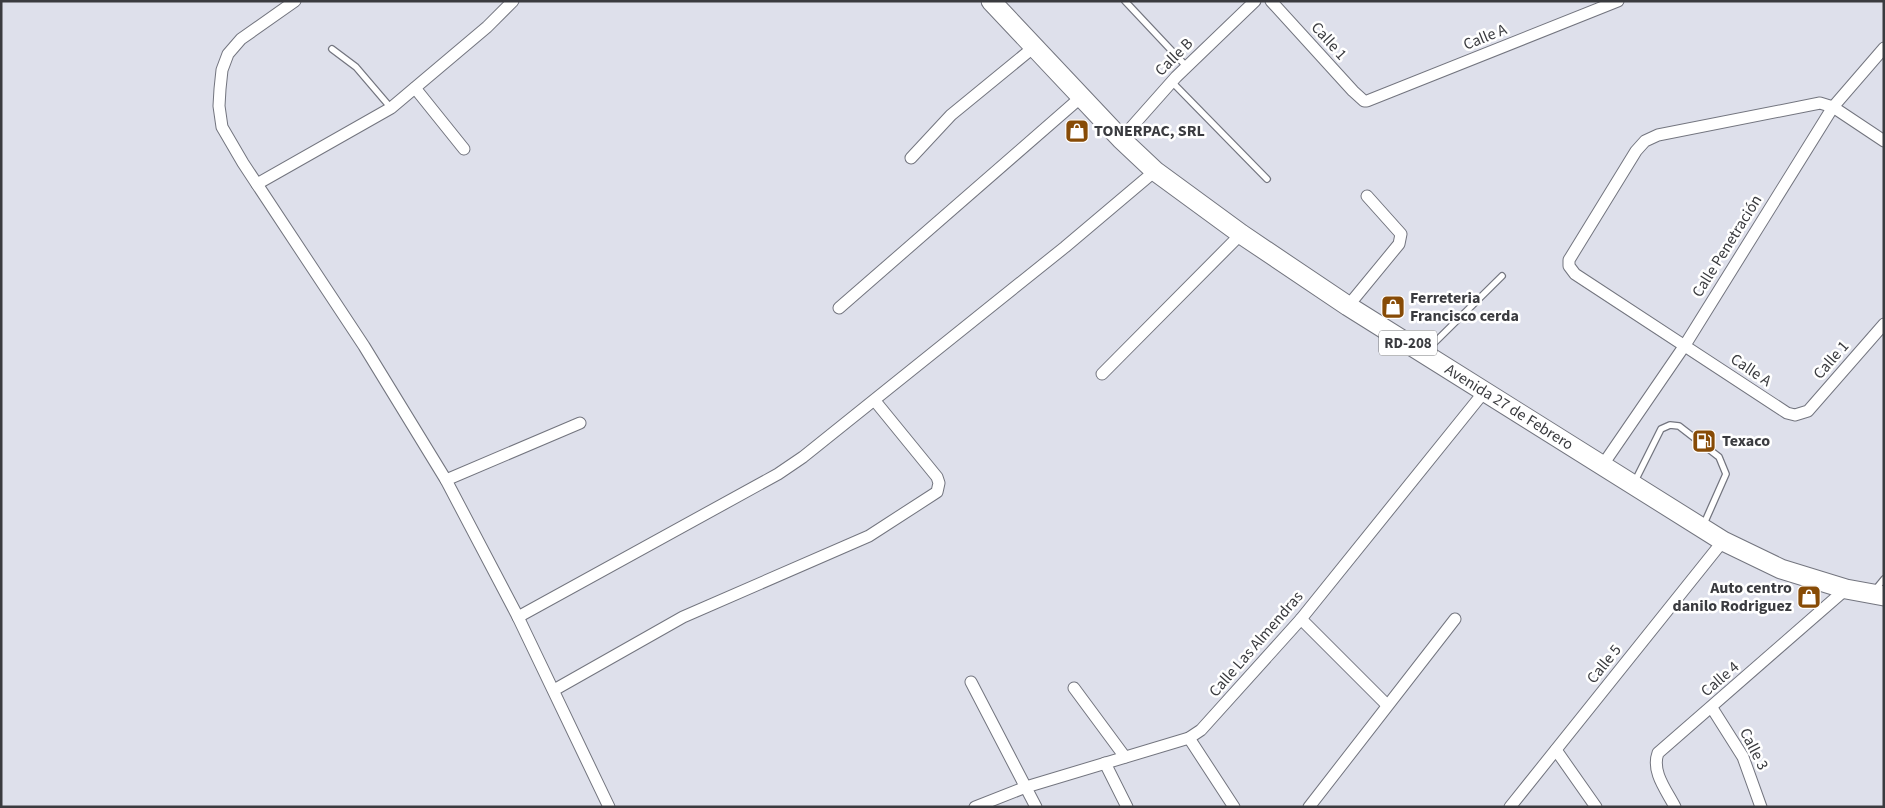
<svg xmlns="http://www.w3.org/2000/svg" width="1885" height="808" font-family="'Source Sans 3',sans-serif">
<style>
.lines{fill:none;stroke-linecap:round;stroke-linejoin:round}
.service-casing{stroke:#73757f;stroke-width:8}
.minor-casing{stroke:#73757f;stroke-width:13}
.primary-casing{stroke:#73757f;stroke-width:21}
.service{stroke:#fff;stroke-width:5.5}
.minor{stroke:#fff;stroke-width:11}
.primary{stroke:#fff;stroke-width:19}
.labels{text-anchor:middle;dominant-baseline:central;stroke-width:5;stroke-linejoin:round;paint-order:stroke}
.shield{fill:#fff;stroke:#757679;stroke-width:1}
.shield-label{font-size:15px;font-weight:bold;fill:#3a3b3f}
.street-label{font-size:16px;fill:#3a3b3f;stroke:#fff}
.poi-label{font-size:16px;font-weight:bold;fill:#3a3b3f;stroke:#fff;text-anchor:start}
</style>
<rect width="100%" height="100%" fill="#dee0eb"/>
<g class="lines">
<g class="service-casing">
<g id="service">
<polyline points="1125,1 1187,67"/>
<polyline points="332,49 356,67 391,108"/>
<polyline points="1172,82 1267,179"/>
<polyline points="1425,352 1502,276"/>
<polyline points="1635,481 1661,429 1670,425 1679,426 1719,457 1726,474 1703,526"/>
<polyline points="1875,590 1884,579"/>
</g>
</g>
<g class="minor-casing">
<g id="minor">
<polyline points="295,1 241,39 228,54 222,70 220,89 219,106 222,127 243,163 364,346 446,480 518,617 609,807"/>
<polyline points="1271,1 1353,91 1364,101 1367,101 1618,1"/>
<polyline points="415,88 464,149"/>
<polyline points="1121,139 1176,77 1255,1"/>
<polyline points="1884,141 1833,107 1820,103 1658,135 1645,141 1636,151 1569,260 1569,266 1575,274 1787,413 1795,415 1808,411 1884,324"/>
<polyline points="911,158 951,115 1034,47"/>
<polyline points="257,184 391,108 487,27 513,1"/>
<polyline points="1348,306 1399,244 1401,234 1367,196"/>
<polyline points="839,308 1080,98"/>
<polyline points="1102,374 1241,234"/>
<polyline points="1602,466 1685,345 1833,107 1884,48"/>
<polyline points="446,480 580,423"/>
<polyline points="518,617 778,474 803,457 1065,247 1155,171"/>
<polyline points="1301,619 1386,704"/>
<polyline points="971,682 1036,807"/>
<polyline points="1074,688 1125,757"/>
<polyline points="554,690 683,617 869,536 937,492 939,483 937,477 875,401"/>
<polyline points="1712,708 1743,757 1761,807"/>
<polyline points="1189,738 1234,807"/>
<polyline points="1556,750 1596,807"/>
<polyline points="1105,763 1127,807"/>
<polyline points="975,807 1026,787 1189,738 1201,730 1301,619 1484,392"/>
<polyline points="1309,807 1455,619"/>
<polyline points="1510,807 1723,541"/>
<path d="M 1675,807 C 1667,791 1651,772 1658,753 L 1846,589"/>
</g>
</g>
<g class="primary-casing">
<g id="primary">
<path id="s1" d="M 991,1 L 1121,139 L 1155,171 L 1241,234 L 1348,306 L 1723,541 L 1781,569 L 1846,589 L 1884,596"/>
</g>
</g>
<use href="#service" class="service"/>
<use href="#minor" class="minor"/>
<use href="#primary" class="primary"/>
</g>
<defs>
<g id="shop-square" transform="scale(1.25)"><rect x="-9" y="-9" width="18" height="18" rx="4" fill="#874b06" stroke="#fff"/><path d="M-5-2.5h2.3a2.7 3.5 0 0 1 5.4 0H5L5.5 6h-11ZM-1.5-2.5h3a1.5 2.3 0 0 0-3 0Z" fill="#fff"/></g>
<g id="fuel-square" transform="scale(1.25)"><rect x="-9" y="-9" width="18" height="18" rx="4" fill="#874b06" stroke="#fff"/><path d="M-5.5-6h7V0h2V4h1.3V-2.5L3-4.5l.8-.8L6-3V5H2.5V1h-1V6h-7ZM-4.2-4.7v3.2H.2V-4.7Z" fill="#fff"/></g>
</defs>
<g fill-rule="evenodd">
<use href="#shop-square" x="1077" y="131"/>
<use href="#shop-square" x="1393" y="307"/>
<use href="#fuel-square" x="1704" y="441"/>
<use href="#shop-square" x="1809" y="597"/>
</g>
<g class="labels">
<rect class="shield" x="1379" y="330.5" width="58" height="25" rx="4"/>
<g class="shield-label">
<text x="1408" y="343">RD-208</text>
</g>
<g class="street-label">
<text transform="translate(1485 37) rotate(-22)">Calle A</text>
<text transform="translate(1329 41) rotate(48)">Calle 1</text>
<text transform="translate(1174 57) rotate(-45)">Calle B</text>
<text transform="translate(1727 246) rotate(-58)">Calle Penetración</text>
<text transform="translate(1831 360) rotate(-49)">Calle 1</text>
<text transform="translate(1751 370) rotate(34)">Calle A</text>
<text stroke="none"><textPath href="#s1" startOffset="662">Avenida 27 de Febrero</textPath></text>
<text transform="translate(1256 644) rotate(-49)">Calle Las Almendras</text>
<text transform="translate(1604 664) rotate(-51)">Calle 5</text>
<text transform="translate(1720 679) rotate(-41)">Calle 4</text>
<text transform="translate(1754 749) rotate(63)">Calle 3</text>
</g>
<g class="poi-label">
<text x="1094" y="131">TONERPAC, SRL</text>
<text x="1410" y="298">Ferreteria<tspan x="1410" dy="18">Francisco cerda</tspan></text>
<text x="1722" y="441">Texaco</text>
<text x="1792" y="588" text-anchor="end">Auto centro<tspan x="1792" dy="18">danilo Rodriguez</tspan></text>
</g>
</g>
<rect width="1885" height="808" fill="none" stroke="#3a3b3f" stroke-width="5"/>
</svg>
